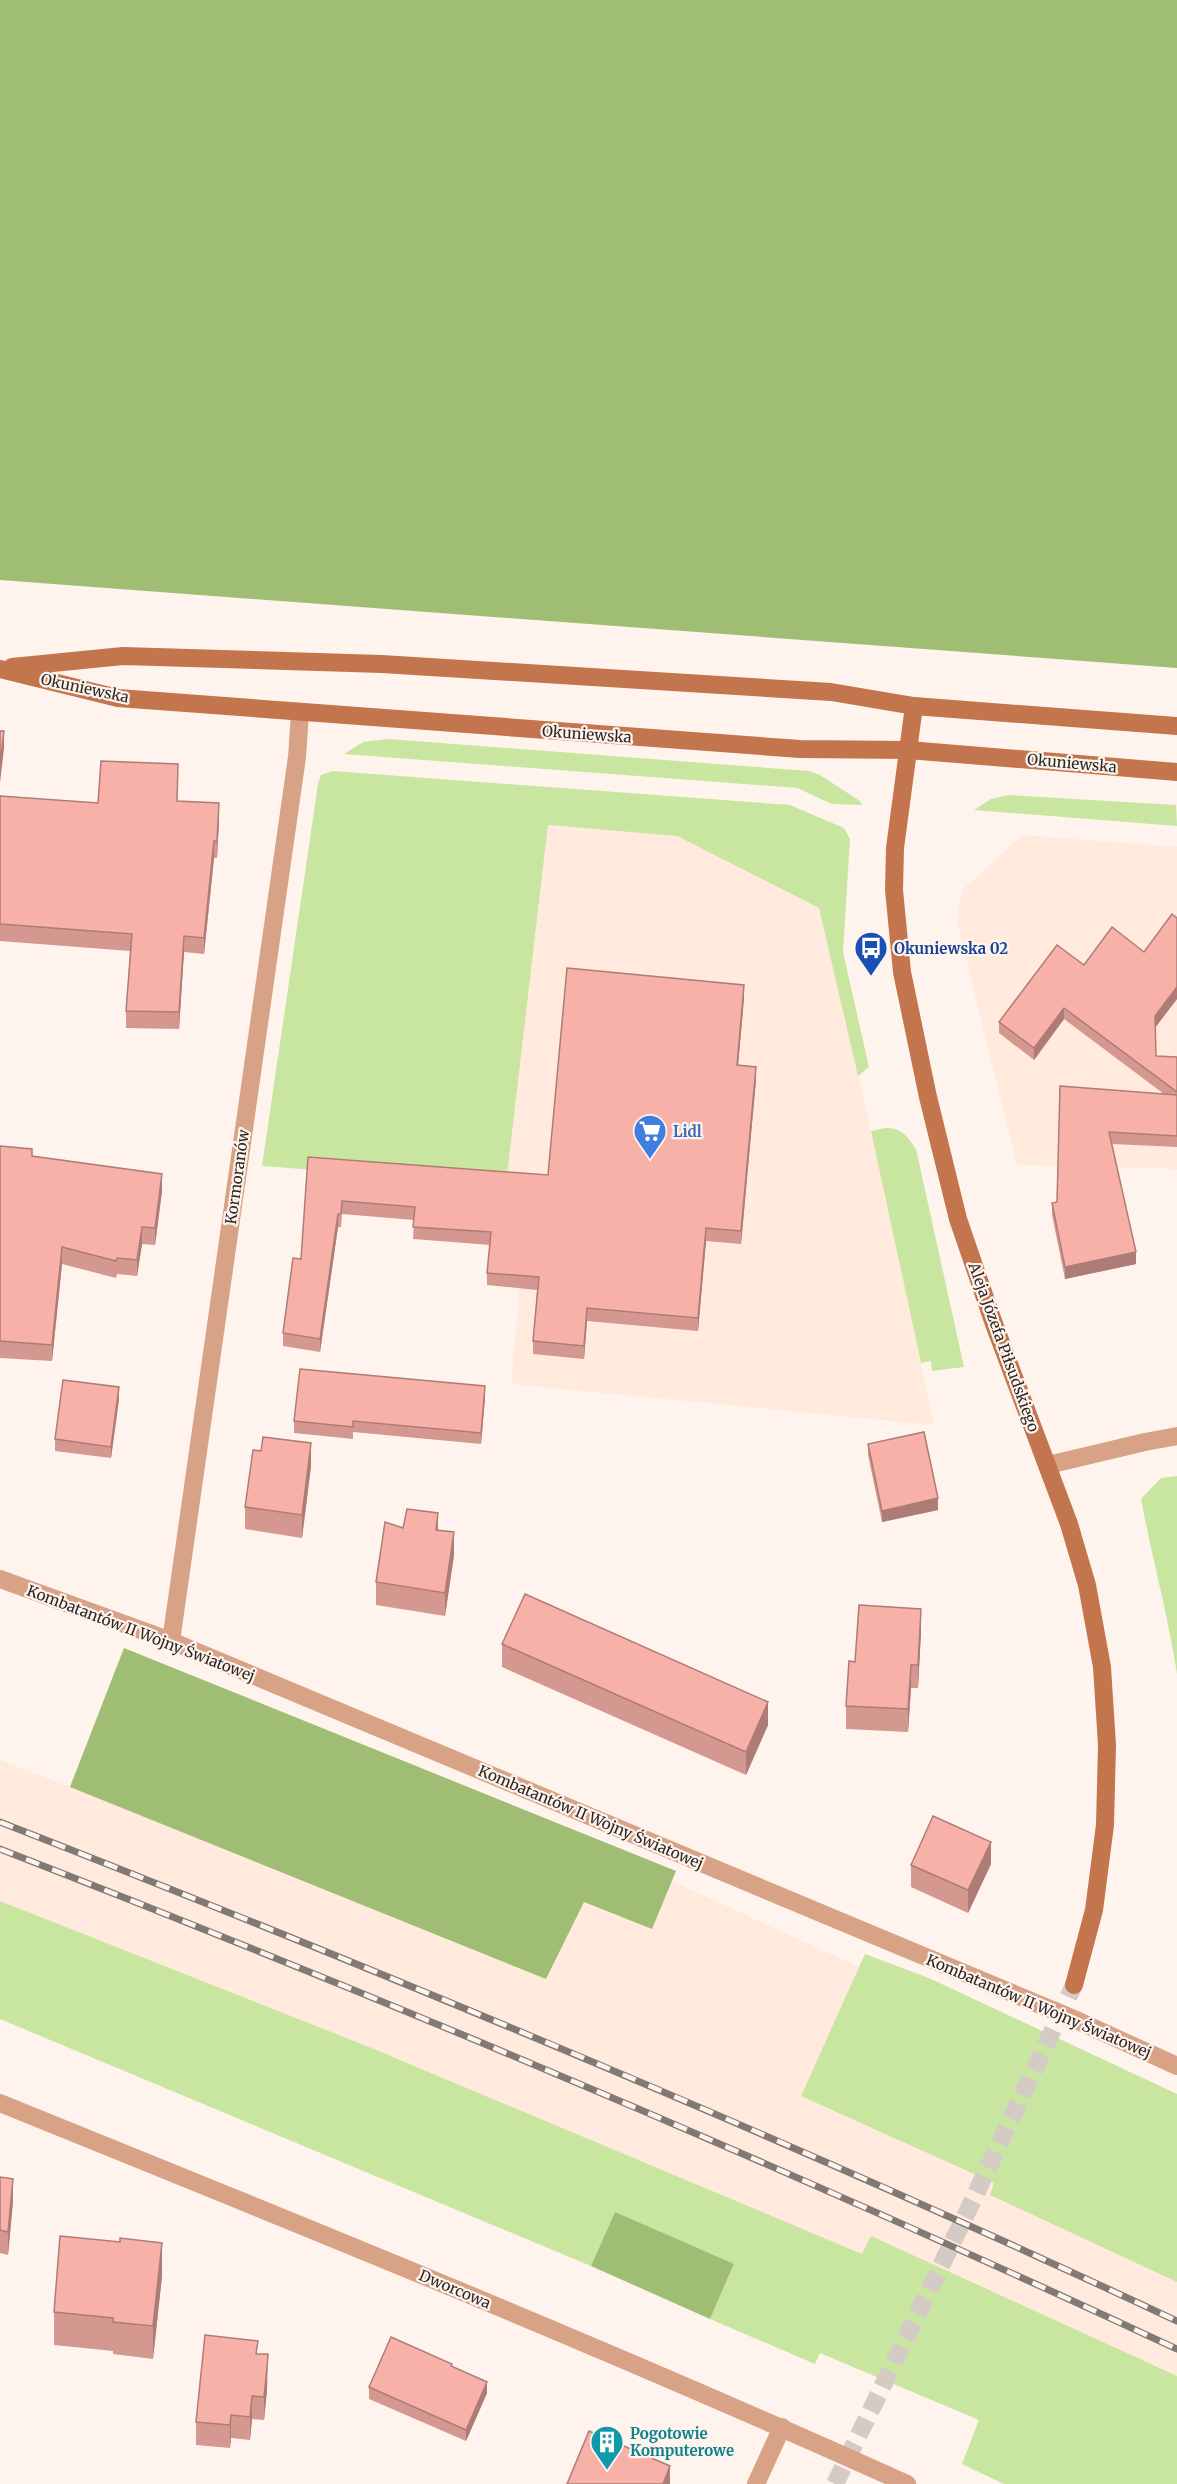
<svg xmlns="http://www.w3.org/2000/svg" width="1177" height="2484" font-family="Merriweather,serif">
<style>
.built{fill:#ffeadd}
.green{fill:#c8e6a0}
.forest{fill:#9fbe74}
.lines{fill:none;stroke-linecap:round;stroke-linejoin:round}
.secondary-tunnel{stroke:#d5cbc5;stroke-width:18;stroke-dasharray:18 9;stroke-linecap:butt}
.street{stroke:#d7a286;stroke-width:18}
.secondary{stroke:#c3764d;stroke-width:18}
.rail-casing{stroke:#817975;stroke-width:7}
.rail{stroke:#fff4ed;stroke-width:4.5;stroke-dasharray:14;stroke-linecap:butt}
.wall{fill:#d59890}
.shaded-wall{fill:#ae7c76}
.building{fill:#f8b1a8;stroke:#ae7c76;stroke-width:1.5}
.labels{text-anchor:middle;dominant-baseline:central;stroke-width:4.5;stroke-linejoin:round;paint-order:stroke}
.street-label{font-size:15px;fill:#2c2724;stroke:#fff4ed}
.transit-label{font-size:15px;font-weight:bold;fill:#164399;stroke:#fff4ed;text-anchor:start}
.shop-label{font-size:15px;font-weight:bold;fill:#366cbe;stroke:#fff4ed;text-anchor:start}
.culture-label{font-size:15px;font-weight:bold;fill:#0d838f;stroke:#fff4ed;text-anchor:start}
</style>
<rect width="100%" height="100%" fill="#fff4ed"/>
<g class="built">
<polygon points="548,825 677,836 819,908 871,1131 934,1425 511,1384 527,1212 506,1184"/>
<polygon points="1022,835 1177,847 1177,1169 1017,1165 957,922 962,890"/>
<polygon points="124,1648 676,1871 672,1881 859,1967 865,1954 931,1979 1177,2094 1177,2484 1004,2484 962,2464 979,2420 820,2353 815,2364 591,2266 0,2019 0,1760 70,1787"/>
</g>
<g class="green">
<polygon points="388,739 809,771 820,775 860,801 862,805 832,804 797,788 344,754 363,742"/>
<polygon points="333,771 790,805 844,828 850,839 843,952 869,1067 858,1076 819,908 677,836 548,825 506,1184 262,1166 318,784 321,775"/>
<polygon points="1009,795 1176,805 1177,826 974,810 991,799"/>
<path d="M 885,1128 C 902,1128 907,1136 916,1149 L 964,1367 L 932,1371 L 931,1361 L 921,1363 L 871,1131 Z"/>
<path d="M 1177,1476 L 1177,1674 C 1168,1615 1152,1558 1141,1499 L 1161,1478 Z"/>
<polygon points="0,1901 369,2047 862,2254 871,2236 1177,2376 1177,2484 1004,2484 962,2464 979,2420 820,2353 815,2364 710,2319 734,2265 615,2212 591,2266 0,2019"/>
<polygon points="865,1954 931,1979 1177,2094 1177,2282 990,2195 994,2183 801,2096"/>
</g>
<g class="forest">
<polygon points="0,0 1177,0 1177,668 0,580"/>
<polygon points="124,1648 676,1871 652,1929 584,1902 546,1979 70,1787"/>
<polygon points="615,2212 734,2264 710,2319 591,2266"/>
</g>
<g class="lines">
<polyline class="secondary-tunnel" points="835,2484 971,2204 1074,1985"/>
<g class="street">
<polyline points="1048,1465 1145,1442 1177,1436"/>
<polyline points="0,1579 171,1641 1074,2019 1177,2066"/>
<polyline points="171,1641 297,757 300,713"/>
<path d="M 0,2103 C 304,2226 608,2349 907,2484"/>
<polyline points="756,2484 782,2427"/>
</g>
<g class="secondary">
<polyline points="12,667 123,656 382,664 831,692 914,706 1177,726"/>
<polyline points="0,669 118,698 800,749 908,750 1177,772"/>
<polyline points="914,706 895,848 894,890 902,972 928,1097 958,1219 994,1324 1069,1524 1087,1585 1102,1667 1107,1745 1105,1825 1094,1910 1074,1985"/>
</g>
<g class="rail-casing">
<g id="rail">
<path d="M 0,1822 C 397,1977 791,2140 1177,2321"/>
<path d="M 0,1849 C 397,2003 790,2169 1177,2349"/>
</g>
</g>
<use href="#rail" class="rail"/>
</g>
<g class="wall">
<polygon points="0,796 98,803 177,801 219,820 217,858 214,858 204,954 184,952 179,1029 126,1028 126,1011 130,951 0,941"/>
<polygon points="1177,918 1177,999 1155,1027 1156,1056 1177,1057 1177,1147 1112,1144 1136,1264 1065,1279 1052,1215 1052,1203 1057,1202 1060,1086 1164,1094 1064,1019 1034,1060 999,1033 999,1022 1084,965 1144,952"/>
<polygon points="744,998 738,1065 756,1080 741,1244 706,1241 698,1331 587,1321 584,1359 533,1354 533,1341 537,1290 487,1285 487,1273 490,1245 413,1239 414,1220 342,1214 341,1227 338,1227 320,1352 283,1346 283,1333 301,1259 308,1157 548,1175"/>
<polygon points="0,1146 32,1156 162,1191 155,1245 142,1244 137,1276 117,1274 116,1278 62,1264 52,1361 0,1358"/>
<polygon points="485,1398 481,1444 353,1432 353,1439 294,1433 294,1421"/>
<polygon points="119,1399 111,1458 55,1451 55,1439"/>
<polygon points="868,1444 938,1510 882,1522 868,1455"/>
<polygon points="261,1451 311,1466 302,1538 245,1529 245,1507"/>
<polygon points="403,1528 438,1530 454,1555 445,1616 376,1605 376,1582"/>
<polygon points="921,1632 918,1688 911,1688 908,1732 846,1729 846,1706 855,1662"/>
<polygon points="502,1644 768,1725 746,1775 502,1667"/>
<polygon points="991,1864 968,1913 911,1887 911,1865"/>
<polygon points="0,2177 13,2201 8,2255 0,2253"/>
<polygon points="162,2276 153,2359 113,2354 113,2351 54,2345 54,2312"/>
<polygon points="258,2354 267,2390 264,2420 252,2419 250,2440 231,2438 230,2448 196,2445 196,2422"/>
<polygon points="452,2367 487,2393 466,2441 369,2399 369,2387"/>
</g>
<g class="shaded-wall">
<polygon points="4,731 4,748 0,783 0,766"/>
<polygon points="219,803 219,820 217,858 217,841"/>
<polygon points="214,841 214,858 204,954 204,938"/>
<polygon points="184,936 184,952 179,1029 179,1012"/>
<polygon points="744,985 744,998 737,1078 737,1065"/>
<polygon points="1177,987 1177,999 1155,1028 1155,1016"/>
<polygon points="1064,1008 1064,1019 1034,1060 1034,1048"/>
<polygon points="756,1067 756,1080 741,1244 741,1231"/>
<polygon points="162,1174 162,1191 155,1245 155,1228"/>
<polygon points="338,1214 338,1227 320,1352 320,1339"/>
<polygon points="142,1227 142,1244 137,1276 137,1260"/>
<polygon points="706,1228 706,1241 698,1331 698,1318"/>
<polygon points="62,1247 62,1264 52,1361 52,1345"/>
<polygon points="1136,1252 1136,1264 1065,1279 1065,1267"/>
<polygon points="587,1308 587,1321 584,1359 584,1346"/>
<polygon points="485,1386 485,1398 481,1444 481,1433"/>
<polygon points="119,1387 119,1399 111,1458 111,1447"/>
<polygon points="311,1443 311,1466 302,1538 302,1515"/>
<polygon points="938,1498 938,1510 882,1522 882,1511"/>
<polygon points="438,1513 438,1536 436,1530"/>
<polygon points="454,1532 454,1555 445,1616 445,1593"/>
<polygon points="921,1609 921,1632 918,1688 918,1665"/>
<polygon points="911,1665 911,1688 908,1732 908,1709"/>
<polygon points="768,1702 768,1725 746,1775 746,1752"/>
<polygon points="991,1842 991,1864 968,1913 968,1890"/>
<polygon points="13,2179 13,2201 8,2255 8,2232"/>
<polygon points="162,2243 162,2276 153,2359 153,2326"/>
<polygon points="268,2354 267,2390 264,2420 264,2397"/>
<polygon points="487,2382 487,2393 466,2441 466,2430"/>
<polygon points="252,2396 252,2419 250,2440 250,2417"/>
<polygon points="231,2415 231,2438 230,2448 230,2425"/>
<polygon points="670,2466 670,2484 663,2484"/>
</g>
<g class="building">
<polygon points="0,731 4,731 0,766"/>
<polygon points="101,761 178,764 177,801 219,803 217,841 214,841 204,938 184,936 179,1012 126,1011 132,934 0,924 0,796 98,803"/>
<polygon points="1172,914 1177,918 1177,987 1155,1016 1156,1056 1177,1057 1177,1092 1064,1008 1034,1048 999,1022 1057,945 1084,965 1112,927 1144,952"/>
<polygon points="567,968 744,985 737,1065 756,1067 741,1231 706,1228 698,1318 587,1308 584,1346 533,1341 539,1277 487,1273 491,1232 413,1227 415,1207 342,1201 341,1214 338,1214 320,1339 283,1333 293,1258 301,1259 308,1157 548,1175"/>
<polygon points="1060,1086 1177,1095 1177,1136 1109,1132 1136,1252 1065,1267 1052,1203 1057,1202"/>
<polygon points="0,1146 32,1149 32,1156 162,1174 155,1228 142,1227 137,1260 117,1258 116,1261 62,1247 52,1345 0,1341"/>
<polygon points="300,1369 485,1386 481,1433 353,1421 353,1427 294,1421"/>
<polygon points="63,1380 119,1387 111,1447 55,1439"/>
<polygon points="924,1432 938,1498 882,1511 868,1444"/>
<polygon points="263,1437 311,1443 302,1515 245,1507 253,1450 261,1451"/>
<polygon points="407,1509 438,1513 436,1530 454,1532 445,1593 376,1582 385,1522 403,1528"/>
<polygon points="525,1594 768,1702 746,1752 502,1644"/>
<polygon points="859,1605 921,1609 918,1665 911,1665 908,1709 846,1706 849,1661 855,1662"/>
<polygon points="933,1816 991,1842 968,1890 911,1865"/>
<polygon points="0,2177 13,2179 8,2232 0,2230"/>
<polygon points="60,2236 120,2242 120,2238 162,2243 153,2326 113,2322 113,2318 54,2312"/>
<polygon points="205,2335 258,2341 256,2354 268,2354 267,2368 264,2397 252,2396 250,2417 231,2415 230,2425 196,2422"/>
<polygon points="391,2337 452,2364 451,2366 487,2382 466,2430 369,2387"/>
<polygon points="589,2431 670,2466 663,2484 567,2484"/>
</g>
<defs>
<g id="bus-pin" transform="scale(1.725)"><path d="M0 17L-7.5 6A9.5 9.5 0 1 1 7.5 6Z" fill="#1a4fb4" stroke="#fff4ed"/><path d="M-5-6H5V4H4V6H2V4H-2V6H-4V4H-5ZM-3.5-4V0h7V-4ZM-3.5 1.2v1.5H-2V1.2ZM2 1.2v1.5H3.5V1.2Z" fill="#fff"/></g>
<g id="supermarket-pin" transform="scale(1.725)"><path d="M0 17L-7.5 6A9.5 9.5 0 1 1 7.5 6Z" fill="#3f7fe0" stroke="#fff4ed"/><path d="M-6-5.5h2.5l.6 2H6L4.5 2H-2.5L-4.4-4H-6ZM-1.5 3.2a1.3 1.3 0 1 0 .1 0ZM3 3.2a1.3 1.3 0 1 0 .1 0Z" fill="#fff"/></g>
<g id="building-pin" transform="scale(1.725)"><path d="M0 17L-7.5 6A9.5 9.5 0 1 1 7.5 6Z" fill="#0f9aa8" stroke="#fff4ed"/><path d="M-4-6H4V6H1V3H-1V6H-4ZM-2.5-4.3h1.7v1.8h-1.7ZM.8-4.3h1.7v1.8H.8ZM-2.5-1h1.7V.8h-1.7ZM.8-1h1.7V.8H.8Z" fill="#fff"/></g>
</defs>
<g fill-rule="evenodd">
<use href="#bus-pin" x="871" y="948"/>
<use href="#supermarket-pin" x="650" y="1131"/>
<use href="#building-pin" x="607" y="2442"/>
</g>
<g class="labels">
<g class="street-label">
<text transform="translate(85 688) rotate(12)">Okuniewska</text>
<text transform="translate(587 734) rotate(4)">Okuniewska</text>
<text transform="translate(1072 763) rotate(5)">Okuniewska</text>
<text transform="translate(237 1177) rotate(-82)">Kormoranów</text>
<text transform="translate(1004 1347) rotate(70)">Aleja Józefa Piłsudskiego</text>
<text transform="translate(141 1633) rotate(21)">Kombatantów II Wojny Światowej</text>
<text transform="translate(591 1817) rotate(23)">Kombatantów II Wojny Światowej</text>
<text transform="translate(1039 2006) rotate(23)">Kombatantów II Wojny Światowej</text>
<text transform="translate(455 2289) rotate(23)">Dworcowa</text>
</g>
<g class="transit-label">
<text x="894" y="948">Okuniewska 02</text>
</g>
<g class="shop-label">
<text x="673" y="1131">Lidl</text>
</g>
<g class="culture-label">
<text x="630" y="2433">Pogotowie<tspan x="630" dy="17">Komputerowe</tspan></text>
</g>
</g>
</svg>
